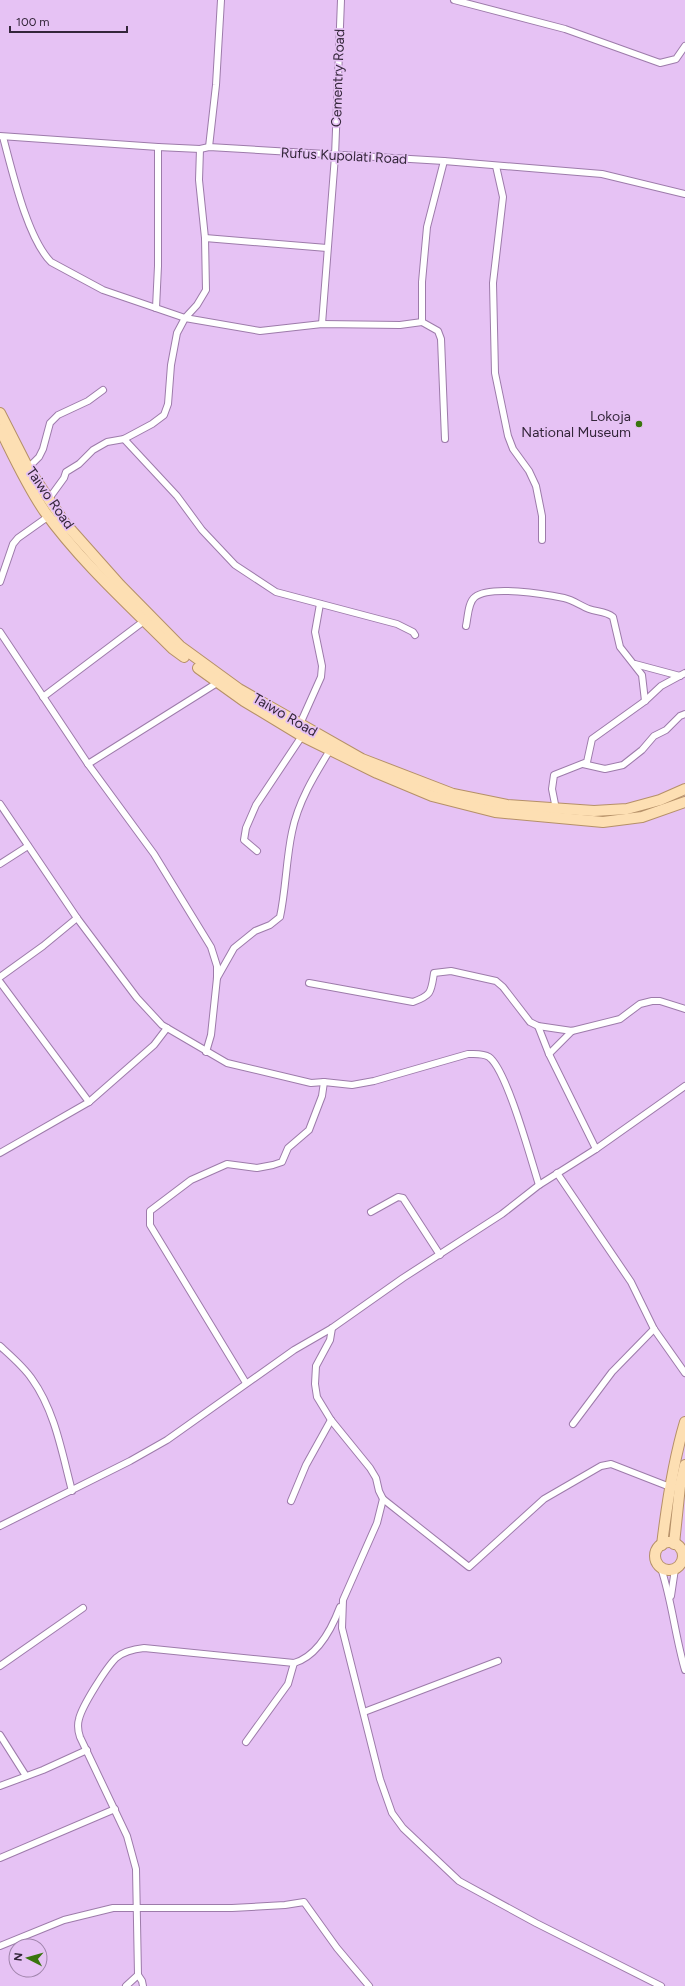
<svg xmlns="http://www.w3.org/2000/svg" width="685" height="1986" font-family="Figtree,sans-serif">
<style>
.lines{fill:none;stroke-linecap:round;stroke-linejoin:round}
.street-casing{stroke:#9d7baa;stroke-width:8}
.primary-casing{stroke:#b59068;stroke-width:12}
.street{stroke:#fff;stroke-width:6}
.primary{stroke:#fddfb3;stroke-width:10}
.poi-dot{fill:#39750d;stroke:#e6c2f4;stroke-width:1.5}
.labels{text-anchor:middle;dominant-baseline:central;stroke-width:3.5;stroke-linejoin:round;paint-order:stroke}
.street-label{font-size:14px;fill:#34263a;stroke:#e6c2f4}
.poi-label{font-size:14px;fill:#34263a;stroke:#e6c2f4;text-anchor:end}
</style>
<rect width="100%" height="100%" fill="#e6c2f4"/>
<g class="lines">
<g class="street-casing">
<g id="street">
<polyline points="454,0 565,29 660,63 676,59 685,46"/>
<polyline points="0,136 158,147 200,149 209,147 444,161 602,174 685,194"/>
<path d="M 3,137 C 12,170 27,238 51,262 L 103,290 L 185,318 L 260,331 L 322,324 L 400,325 L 422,322"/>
<polyline points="209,147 216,85 221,0"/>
<polyline points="444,161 427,227 422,282 422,322 438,331 441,339 445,439"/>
<polyline points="496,166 503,197 493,283 495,373 508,436 513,449 529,471 536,486 542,516 542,540"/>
<polyline points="205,238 327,248"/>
<polyline points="156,308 158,266 158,147"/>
<polyline points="322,324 335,156 341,0"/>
<polyline points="124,439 177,496 202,530 235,565 276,592 397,624 413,632 415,635"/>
<polyline points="28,468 39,457 43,449 50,423 58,415 88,401 103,390"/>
<polyline points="48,500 64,478 66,472 79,464 93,450 107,442 124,439 152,424 164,415 168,404 171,365 177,333 185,318 197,305 206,290 205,238 199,180 200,149"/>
<polyline points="0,582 13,544 18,538 49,516"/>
<path d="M 466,626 C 468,617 468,602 475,597 C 490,585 545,594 564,598 C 573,600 581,606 589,609 C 597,612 606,611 613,617 L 620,647 L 642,675 L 645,701"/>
<polyline points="0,632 88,764 154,854 211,947 217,966 217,978 211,1035 206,1052"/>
<polyline points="635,664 680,676"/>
<polyline points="43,697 144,621"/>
<polyline points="300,724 321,677 322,666 315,632 320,604"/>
<polyline points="88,764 217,683"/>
<polyline points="583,764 605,769 623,765 642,750 654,736 666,730 680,716 685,714"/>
<path d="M 0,804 L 77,918 L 137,998 L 162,1025 L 227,1063 L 311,1083 L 324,1082 L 352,1085 L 374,1081 L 468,1054 C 475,1054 483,1053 489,1057 C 507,1070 531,1160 539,1185"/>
<polyline points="556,809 552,789 554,775 587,762 592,739 645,701 661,686 685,673"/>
<polyline points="257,851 244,840 246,828 256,805 302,736"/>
<polyline points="0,864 28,846"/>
<polyline points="0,977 43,946 77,918"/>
<path d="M 217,978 L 234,948 L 255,931 L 270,925 L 280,917 C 286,889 286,860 292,832 C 298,802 314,776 330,750"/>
<polyline points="0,982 89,1102"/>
<path d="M 309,983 L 413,1002 C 432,995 431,992 434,973 L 451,971 L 496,981 L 503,987 L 530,1022 L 538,1026 L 572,1031 L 620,1019 L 640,1004 L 652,1001 L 660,1001 L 685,1009"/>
<polyline points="538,1026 549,1054 596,1149"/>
<polyline points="549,1054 572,1031"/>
<polyline points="0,1153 89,1102 154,1045 167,1028"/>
<polyline points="557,1173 631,1282 654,1329 685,1373"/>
<polyline points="371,1212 398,1197 403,1198 440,1255"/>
<polyline points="332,1328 330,1340 316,1366 315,1384 317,1397 331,1420 370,1468 376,1478 379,1491 383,1499 377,1523 343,1600 342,1628 380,1779 392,1813 403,1828 459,1881 536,1923 661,1986"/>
<path d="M 0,1346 C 11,1356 24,1367 32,1379 C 55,1411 62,1453 72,1491"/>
<polyline points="246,1383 150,1225 150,1211 191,1180 227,1164 257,1168 273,1165 282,1162 288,1148 309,1130 322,1096 324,1082"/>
<polyline points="573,1424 612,1372 654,1329"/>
<polyline points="383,1499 469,1567 544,1499 601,1466 611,1464 670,1487"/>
<polyline points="291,1501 306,1465 331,1420"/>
<polyline points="0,1526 130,1461 167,1440 294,1350 332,1328 403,1278 502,1214 539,1185 596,1149 685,1086"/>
<path d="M 661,1568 C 672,1601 675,1636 685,1670"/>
<polyline points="671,1596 675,1569"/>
<polyline points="0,1666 83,1608"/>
<polyline points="364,1712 498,1661"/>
<polyline points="0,1735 26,1776"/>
<polyline points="246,1742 288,1684 294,1663"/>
<polyline points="0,1786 43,1770 87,1750"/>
<polyline points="0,1858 115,1809"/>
<polyline points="0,1946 64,1920 113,1908 232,1908 285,1905 304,1902 337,1948 369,1986"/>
<polyline points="138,1975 142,1981 143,1986"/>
<path d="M 126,1986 L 138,1975 L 136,1869 L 127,1836 L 80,1737 C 78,1731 77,1726 79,1719 C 82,1706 106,1668 116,1658 C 124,1651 134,1649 144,1648 L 294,1663 C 318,1656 332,1628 340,1607"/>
</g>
</g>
<g class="primary-casing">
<g id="primary">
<polyline points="0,413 28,468 64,522 120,585 180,646 239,689 362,759 453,794 507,805 594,811 627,809 660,800 685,789"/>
<path d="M 0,429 C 14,457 27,486 45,512 C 81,562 129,605 173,649 L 184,657"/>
<polyline points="198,668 244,701 302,736 377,773 432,796 495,812 603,822 642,817 685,802"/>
<circle cx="669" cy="1556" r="14"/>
<polyline points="674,1544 680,1486 685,1465"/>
<path d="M 662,1545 C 667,1503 673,1462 685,1422"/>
</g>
</g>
<use href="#street" class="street"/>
<use href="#primary" class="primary"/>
</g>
<circle class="poi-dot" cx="639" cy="424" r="4"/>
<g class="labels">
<g class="street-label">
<text transform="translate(338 78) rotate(-88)">Cementry Road</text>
<text transform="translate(344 156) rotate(3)">Rufus Kupolati Road</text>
<text transform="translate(50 498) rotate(55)">Taiwo Road</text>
<text transform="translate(285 715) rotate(30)">Taiwo Road</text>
</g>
<g class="poi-label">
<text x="631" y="416">Lokoja<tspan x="631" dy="16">National Museum</tspan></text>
</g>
</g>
<g transform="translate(28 1958) rotate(276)"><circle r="19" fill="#e6c2f4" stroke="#9f84aa"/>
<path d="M0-3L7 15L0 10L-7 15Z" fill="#39750d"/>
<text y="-6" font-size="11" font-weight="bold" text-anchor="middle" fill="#34263a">N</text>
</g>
<path d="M10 26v6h117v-6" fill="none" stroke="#34263a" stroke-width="2"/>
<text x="16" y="26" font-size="12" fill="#34263a" stroke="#e6c2f4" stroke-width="3" paint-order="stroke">100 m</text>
</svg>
